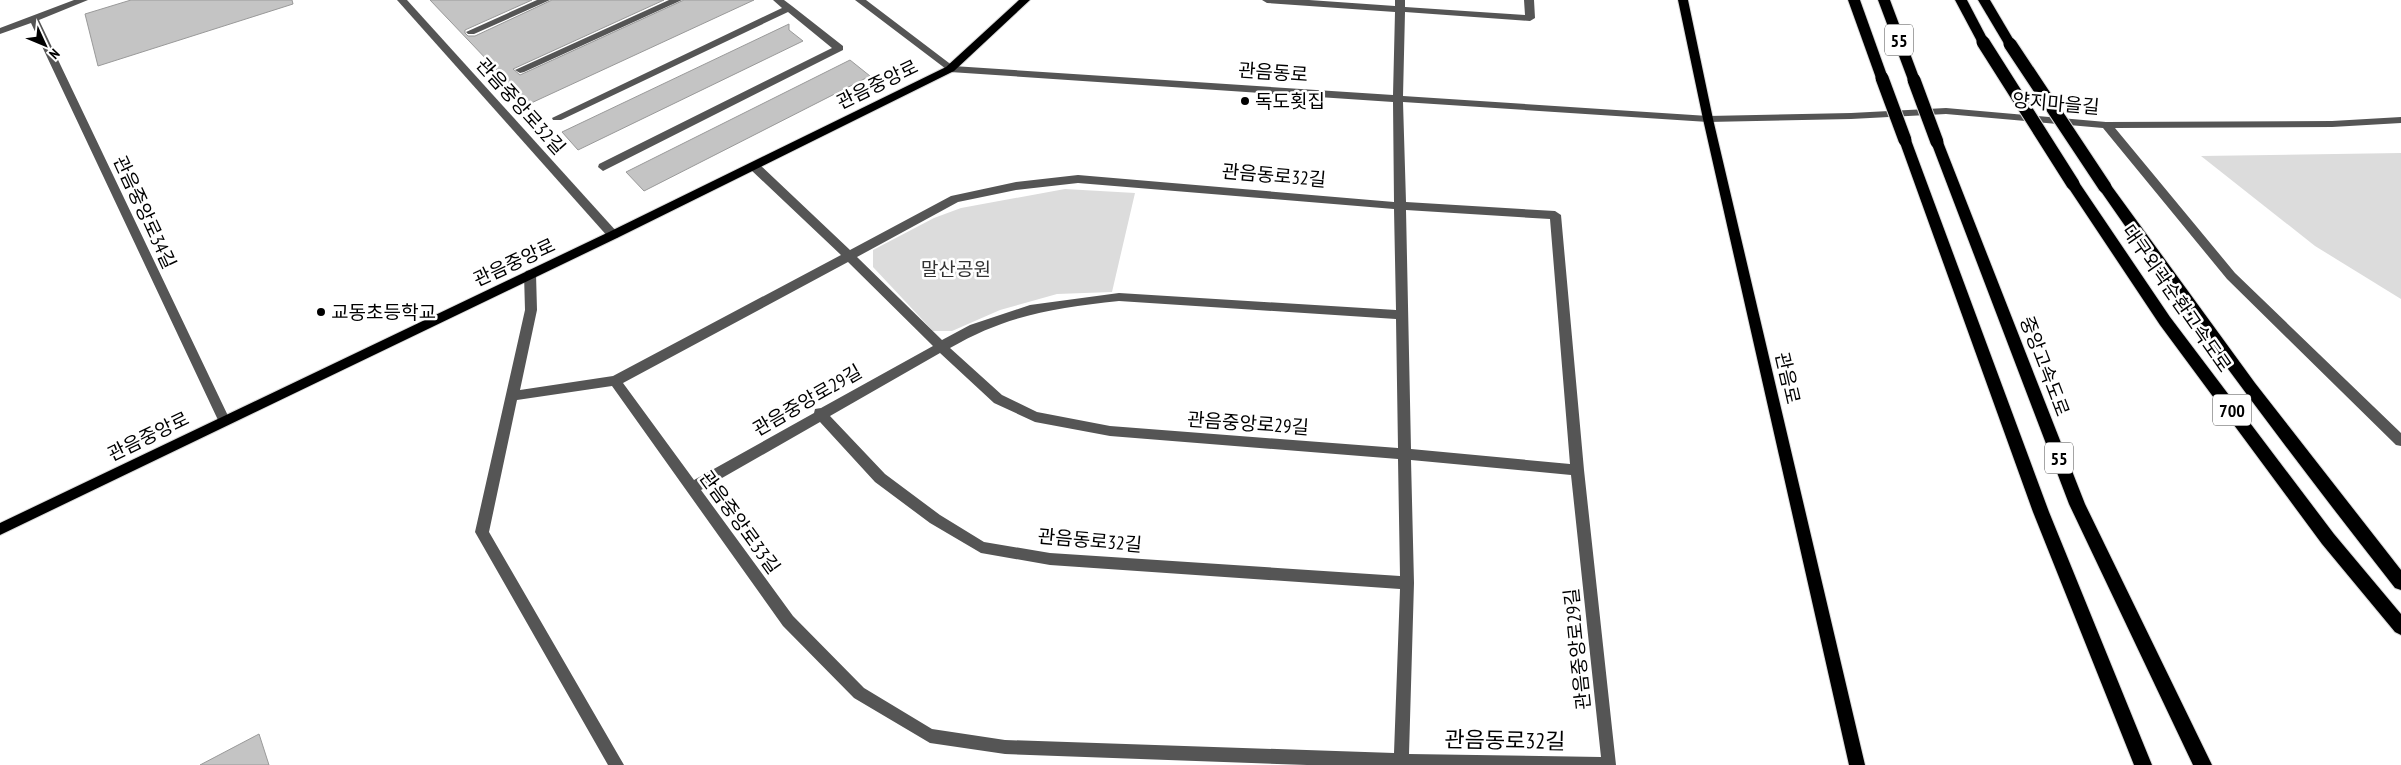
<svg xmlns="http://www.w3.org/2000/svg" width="2401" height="765" font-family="'PT Sans Narrow','Noto Sans KR',sans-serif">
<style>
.green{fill:#dcdcdc}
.building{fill:#c4c4c4;stroke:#999}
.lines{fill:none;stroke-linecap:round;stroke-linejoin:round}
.major-casing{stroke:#dbdbdb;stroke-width:2}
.highway-casing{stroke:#dbdbdb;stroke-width:2}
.minor{fill:#555;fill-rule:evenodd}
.major{fill:#000;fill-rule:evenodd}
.highway{fill:#000;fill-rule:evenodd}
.highway-bridge-casing{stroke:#dbdbdb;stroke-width:15;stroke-linecap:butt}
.highway-bridge{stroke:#000;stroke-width:13}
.poi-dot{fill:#000;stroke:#fff;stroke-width:2}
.labels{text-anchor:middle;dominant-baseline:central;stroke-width:5;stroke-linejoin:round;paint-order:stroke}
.shield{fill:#fff;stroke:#4c4c4c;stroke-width:1}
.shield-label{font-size:18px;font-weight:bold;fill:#000}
.street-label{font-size:19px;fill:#000;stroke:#fff}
.poi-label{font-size:19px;fill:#000;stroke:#fff;text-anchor:start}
.park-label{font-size:19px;fill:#333;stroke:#fff}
.near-street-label{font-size:22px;fill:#000;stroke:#fff}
</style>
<rect width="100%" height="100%" fill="#fff"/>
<g class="green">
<polygon points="2401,153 2401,299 2315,246 2201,156"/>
<polygon points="1065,189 1135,193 1112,292 1057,294 1000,310 952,331 933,331 873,267 873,250 934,218 961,208"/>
</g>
<g class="building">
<polygon points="131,0 292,0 293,4 98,66 85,14"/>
<polygon points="430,0 532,0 465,30 465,33 468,36 475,36 552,0 664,0 513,69 520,75 684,0 754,0 529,104"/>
<polygon points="789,24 789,30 803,41 578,150 562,132"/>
<polygon points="850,60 870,76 644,191 626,172"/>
<polygon points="259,734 269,765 200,765"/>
</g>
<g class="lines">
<g class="major-casing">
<g id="major">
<polygon points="1019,0 1030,0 954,71 617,238 0,535 0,523 609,232 946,67"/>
<polygon points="1678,0 1688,0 1713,119 1865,765 1849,765 1703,119"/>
</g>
</g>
<g class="highway-casing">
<g id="highway">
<polygon points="1848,0 1860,0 1888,78 1886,81 1882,82 1876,78"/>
<polygon points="1878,0 1890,0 1920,80 1918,83 1914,84 1908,80"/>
<polygon points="1955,0 1967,0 1989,42 1987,45 1979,45"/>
<polygon points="1978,0 1990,0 2016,44 2014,47 2006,47"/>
<polygon points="1905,136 1911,140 2049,512 2152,765 2134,765 2033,512 1899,140"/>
<polygon points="1937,138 1943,142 2085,504 2212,765 2193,765 2069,504 1931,142"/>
<polygon points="2073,179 2078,181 2170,317 2334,534 2401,614 2401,635 2395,632 2322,544 2160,325 2066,184"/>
<path d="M 2105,182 L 2110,184 L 2255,383 L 2401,570 L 2401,590 L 2395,588 C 2293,458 2194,326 2100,190 L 2098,187 L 2100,184 Z"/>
</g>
</g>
<g class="minor">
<polygon points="74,0 88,0 39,20 230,420 229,424 219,424 218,420 31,23 0,34 0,28"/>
<polygon points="397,0 407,0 617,232 619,235 617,238 609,238"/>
<polygon points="537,0 550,0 474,34 468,34 466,32"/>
<polygon points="669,0 682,0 524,72 520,73 515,70"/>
<polygon points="773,0 784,0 792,6 843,46 843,50 603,171 598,167 599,164 832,48 788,12 561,120 553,120 552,118 782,8"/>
<path d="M 855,0 L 866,0 L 953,66 L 1393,95 L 1395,12 L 1267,3 L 1262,0 L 1309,0 L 1395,6 L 1395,0 L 1405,0 L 1405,7 L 1525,15 L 1524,0 L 1534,0 L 1535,18 L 1530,21 L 1405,12 L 1403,96 L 1708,116 L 1851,113 L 1946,108 L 2106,122 L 2332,121 L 2401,117 L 2401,123 L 2332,127 L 2115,128 L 2235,273 L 2401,433 L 2401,446 L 2396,445 L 2227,279 L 2103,128 L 1946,114 L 1851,119 L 1708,122 L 1403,102 L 1406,202 L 1555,211 L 1561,215 L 1584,470 L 1616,765 L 1307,765 L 1005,754 L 930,743 L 854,698 L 783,626 L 612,386 L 517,400 L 489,532 L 624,765 L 608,765 L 475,532 L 525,310 L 524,274 L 526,271 L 530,270 L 536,274 L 537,310 L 520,390 L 613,376 L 841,255 L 750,169 L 749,166 L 750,163 L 758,163 L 850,250 L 951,196 L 1016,182 L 1078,175 L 1394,202 L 1393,102 L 950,72 ZM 1078,183 L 1394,209 L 1396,310 L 1119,293 L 1030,305 L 970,325 L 942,340 L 857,257 L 958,202 L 1016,190 ZM 1406,210 L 1550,219 L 1570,464 L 1411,449 ZM 848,262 L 933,346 L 821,408 L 815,409 L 814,413 L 694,480 L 623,383 ZM 1119,301 L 1396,319 L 1398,448 L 1110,426 L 1037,412 L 1002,395 L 950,348 C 1007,315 1054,308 1119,301 ZM 940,353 L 994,403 L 1035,422 L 1110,436 L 1398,459 L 1400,576 L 1050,553 L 984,542 L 940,515 L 885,474 L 830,416 ZM 820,422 L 875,482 L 930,523 L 981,553 L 1050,565 L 1400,589 L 1394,753 L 1005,740 L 932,729 L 864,688 L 793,616 L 701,490 ZM 1411,460 L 1571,475 L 1601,757 L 1409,754 L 1414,583 Z"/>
</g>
<use href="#major" class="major"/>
<use href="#highway" class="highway"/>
<g class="highway-bridge-casing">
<g id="highway-bridge">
<polyline points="1983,42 2073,184"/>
<polyline points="2010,44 2105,187"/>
<polyline points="1882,78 1905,140"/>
<polyline points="1914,80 1937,142"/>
</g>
</g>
<use href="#highway-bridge" class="highway-bridge"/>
</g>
<g class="poi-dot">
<circle cx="1245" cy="101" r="5"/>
<circle cx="321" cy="312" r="5"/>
</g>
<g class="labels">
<g class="shield">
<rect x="1885" y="24.5" width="28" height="31" rx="4"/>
<rect x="2213" y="394.5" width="38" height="31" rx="4"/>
<rect x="2045" y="442.5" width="28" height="31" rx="4"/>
</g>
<g class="shield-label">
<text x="1899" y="40">55</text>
<text x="2232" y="410">700</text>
<text x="2059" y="458">55</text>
</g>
<g class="street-label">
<text transform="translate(1273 72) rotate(4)">관음동로</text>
<text transform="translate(877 84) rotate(-26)">관음중앙로</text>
<text transform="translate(2056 103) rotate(5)">양지마을길</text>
<text transform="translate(521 106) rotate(48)">관음중앙로32길</text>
<text transform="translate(1274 175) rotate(5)">관음동로32길</text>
<text transform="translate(145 212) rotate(65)">관음중앙로34길</text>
<text transform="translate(514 262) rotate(-25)">관음중앙로</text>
<text transform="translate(2177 298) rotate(55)">대구외곽순환고속도로</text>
<text transform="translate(2045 366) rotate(69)">중앙고속도로</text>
<text transform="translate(1788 378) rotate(77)">관음로</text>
<text transform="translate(807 400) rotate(-30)">관음중앙로29길</text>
<text transform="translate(1248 423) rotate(4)">관음중앙로29길</text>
<text transform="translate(148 436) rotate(-26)">관음중앙로</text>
<text transform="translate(740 522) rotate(54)">관음중앙로33길</text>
<text transform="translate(1090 540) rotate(5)">관음동로32길</text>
<text transform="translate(1577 649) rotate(-96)">관음중앙로29길</text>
</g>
<g class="poi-label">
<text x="1255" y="101">독도횟집</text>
<text x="331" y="312">교동초등학교</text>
</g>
<g class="park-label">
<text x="956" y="269">말산공원</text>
</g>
<g class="near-street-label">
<text transform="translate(1505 740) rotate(1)">관음동로32길</text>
</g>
</g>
<g transform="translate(45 45) rotate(134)" stroke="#ffffff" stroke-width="4" paint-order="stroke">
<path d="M0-4L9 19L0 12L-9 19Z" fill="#000000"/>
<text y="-8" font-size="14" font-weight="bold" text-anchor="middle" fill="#000000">N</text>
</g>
</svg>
